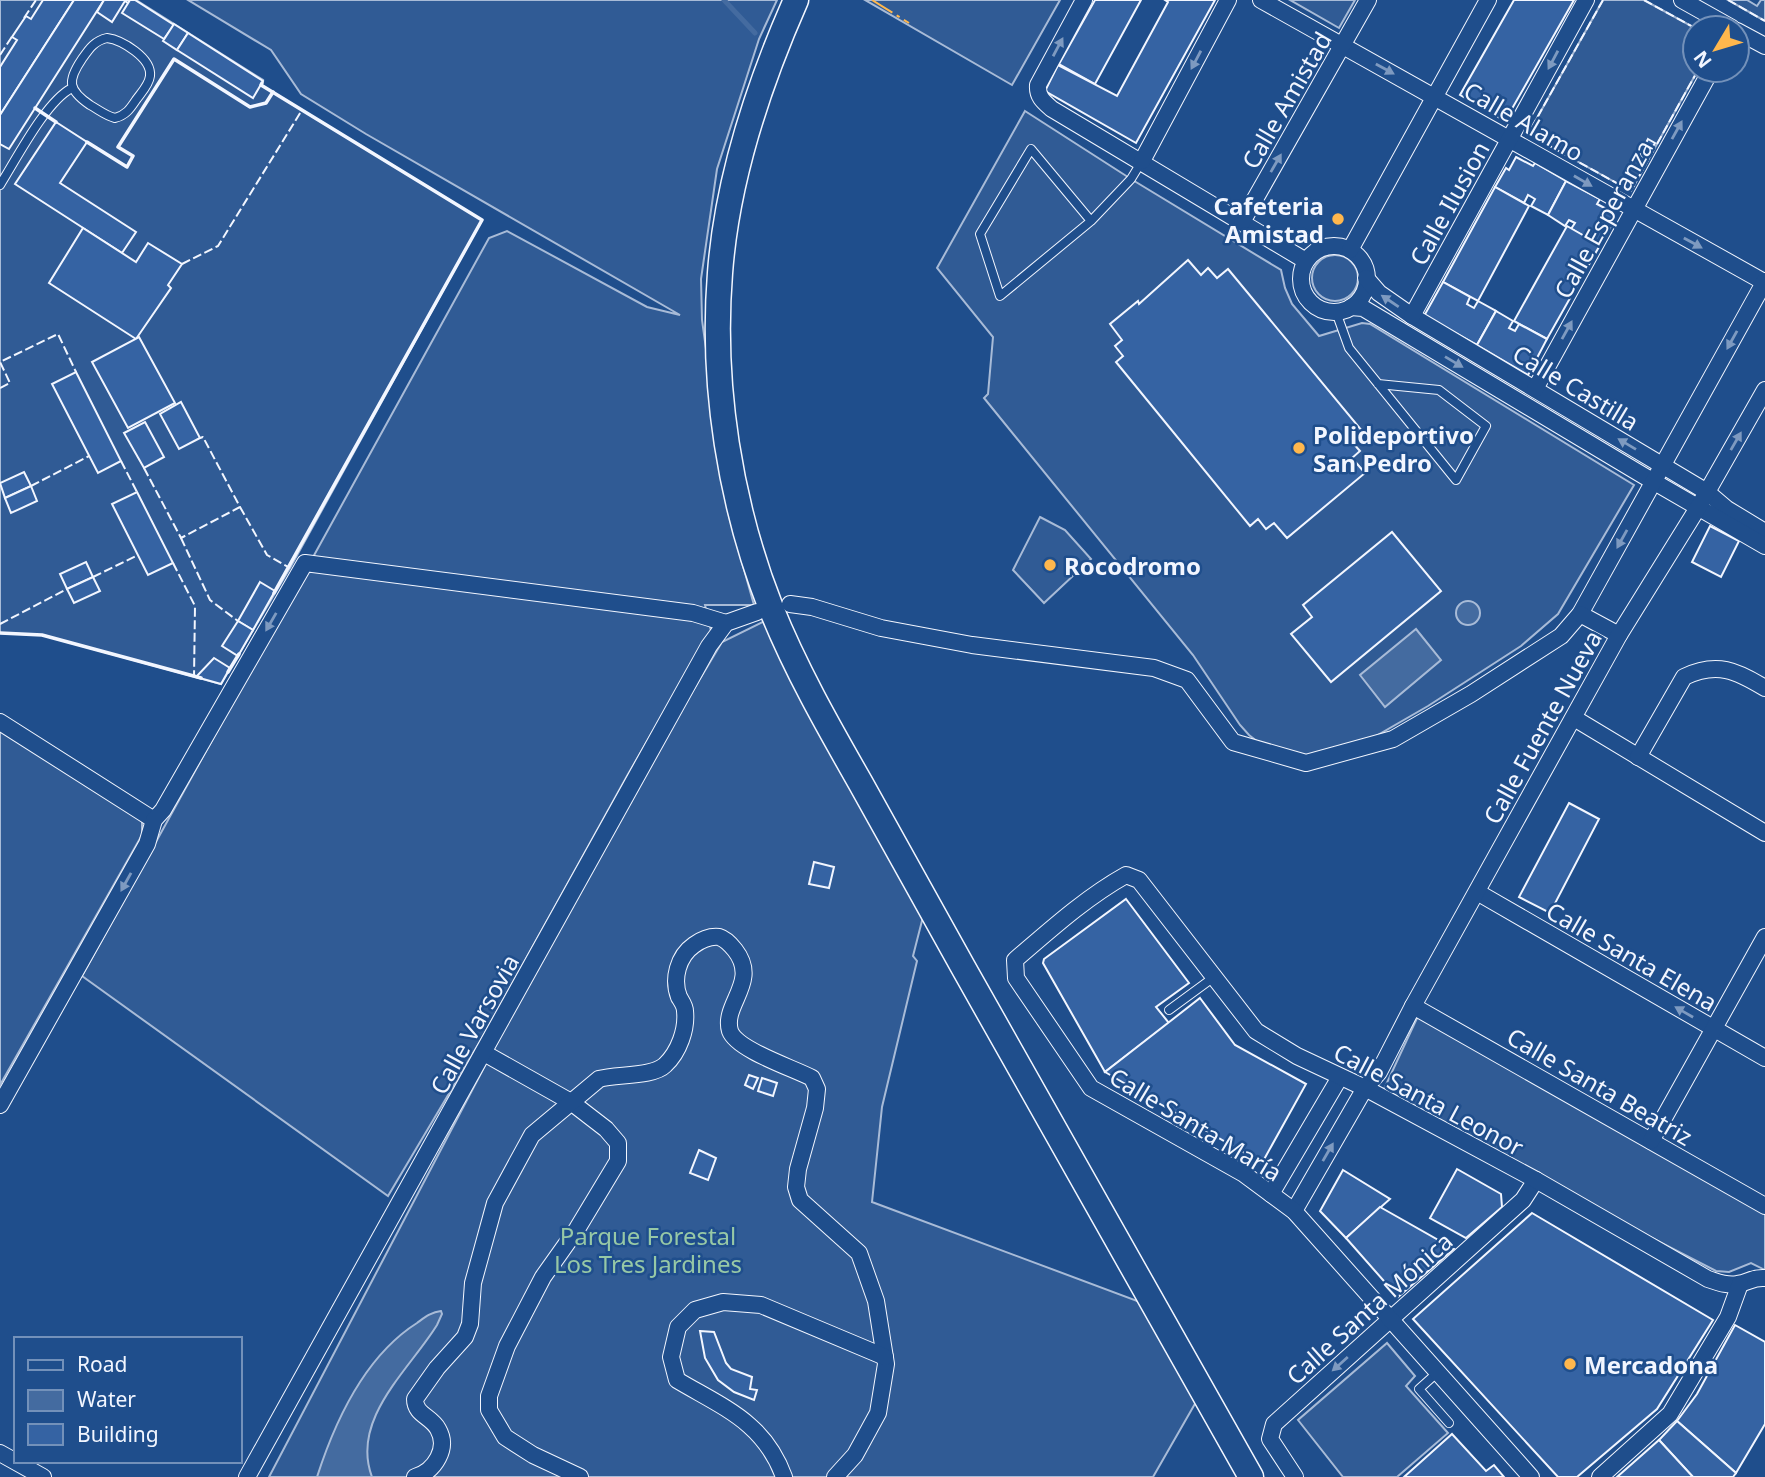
<svg xmlns="http://www.w3.org/2000/svg" width="1765" height="1477" font-family="'Noto Sans',sans-serif">
<style>
.built{fill:#305b95;stroke:#a8bbd7;stroke-width:2}
.water{fill:#446ba0;stroke:#a8bbd7;stroke-width:2}
.lines{fill:none;stroke-linecap:round;stroke-linejoin:round}
.stream{stroke:#446ba0;stroke-width:5}
.building{fill:#3563a3;stroke:#f2f6ff;stroke-width:2}
.lane-casing{stroke:#f2f6ff;stroke-width:10}
.street-casing{stroke:#f2f6ff;stroke-width:18}
.primary-casing{stroke:#f2f6ff;stroke-width:27}
.lane{stroke:#1f4e8c;stroke-width:8}
.street{stroke:#1f4e8c;stroke-width:16}
.primary{stroke:#1f4e8c;stroke-width:24}
.fence{stroke:#f2f6ff;stroke-width:2;stroke-dasharray:9 3.5;stroke-linecap:butt}
.wall{stroke:#f2f6ff;stroke-width:3.5}
.power{stroke:#ffb74d;stroke-width:2;stroke-dasharray:24 5 3.5 5;stroke-linecap:butt}
.oneway{fill:#7e9ac0}
.poi-dot{fill:#ffb74d;stroke:#1f4e8c;stroke-width:2.5}
.labels{text-anchor:middle;dominant-baseline:central;stroke-width:5;stroke-linejoin:round;paint-order:stroke}
.street-label{font-size:24px;fill:#f2f6ff;stroke:#1f4e8c}
.poi-label{font-size:24px;font-weight:bold;fill:#f2f6ff;stroke:#1f4e8c;text-anchor:start}
.park-label{font-size:24px;fill:#97c8a6;stroke:#1f4e8c}
</style>
<rect width="100%" height="100%" fill="#1f4e8c"/>
<g class="built">
<polygon points="0,0 136,0 263,80 261,85 482,220 290,568 221,684 42,635 0,633"/>
<polygon points="188,0 777,0 759,39 717,169 701,279 702,320 729,516 754,605 705,605 711,631 627,776 482,1038 388,1196 82,976 489,238 507,231 647,307 680,315 366,134 301,94 271,50"/>
<polygon points="865,0 1060,0 1012,85"/>
<polygon points="1290,0 1355,0 1339,28"/>
<polygon points="1603,0 1644,0 1695,28 1695,70 1698,70 1631,191 1528,134"/>
<polygon points="1728,0 1747,0 1757,6 1761,0 1765,0 1765,21"/>
<polygon points="1025,111 1131,179 1281,270 1285,288 1292,304 1319,336 1362,323 1370,324 1634,485 1558,614 1521,646 1428,706 1369,740 1316,758 1258,742 1249,735 1240,725 1193,655 984,398 988,394 993,337 937,268"/>
<circle cx="1335" cy="278" r="23"/>
<polygon points="1040,517 1065,530 1091,559 1044,603 1013,570"/>
<polygon points="767,620 924,913 913,956 917,961 882,1107 872,1202 1140,1302 1196,1402 1153,1477 269,1477 603,841 722,642"/>
<polygon points="0,731 142,819 142,835 0,1085"/>
<polygon points="1418,1016 1765,1212 1765,1270 1751,1263 1729,1272 1716,1271 1646,1235 1384,1089"/>
<polygon points="1387,1343 1415,1376 1406,1386 1448,1433 1397,1477 1343,1477 1298,1420"/>
</g>
<g class="water">
<circle cx="1468" cy="613" r="12"/>
<polygon points="1416,629 1441,660 1385,707 1360,675"/>
<path d="M 441,1311 L 442,1314 L 437,1325 C 410,1369 350,1419 372,1477 L 317,1477 C 335,1421 365,1356 417,1323 C 424,1318 431,1312 441,1311 Z"/>
</g>
<g class="lines">
<polyline class="stream" points="724,0 755,33"/>
</g>
<g class="building">
<polygon points="43,0 74,0 0,115 0,67 17,40 12,37 26,16 31,19"/>
<polygon points="74,0 104,0 9,149 0,144 0,115"/>
<polygon points="104,0 130,0 128,3 125,1 112,22 97,12"/>
<polygon points="130,0 135,0 174,25 164,39 122,13"/>
<polygon points="1095,0 1141,0 1095,84 1059,64"/>
<polygon points="1165,0 1215,0 1136,143 1045,91 1058,65 1117,96 1168,2"/>
<polygon points="1514,0 1574,0 1505,121 1460,95"/>
<polygon points="174,24 188,33 177,50 163,41"/>
<polygon points="188,33 263,81 253,98 177,50"/>
<polygon points="56,122 87,142 60,183 136,232 122,253 15,184"/>
<polygon points="1648,139 1655,143 1646,158 1640,155"/>
<polygon points="1516,157 1533,166 1535,163 1566,181 1548,215 1531,206 1535,199 1528,195 1524,203 1495,187 1506,168 1509,170"/>
<polygon points="1566,181 1600,199 1597,204 1614,213 1606,226 1610,228 1600,245 1571,229 1575,223 1569,220 1565,226 1548,215"/>
<polygon points="1495,187 1529,206 1478,301 1443,282"/>
<polygon points="1567,226 1600,245 1547,339 1514,321"/>
<polygon points="83,228 136,262 148,243 182,264 168,285 171,288 136,339 49,283"/>
<polygon points="1188,260 1201,275 1208,268 1217,278 1228,269 1363,432 1351,441 1360,451 1352,458 1365,473 1287,538 1274,523 1266,529 1258,519 1250,526 1116,362 1123,356 1115,346 1122,340 1110,324 1138,301 1139,304"/>
<polygon points="1443,282 1470,297 1467,304 1474,308 1478,301 1496,311 1477,345 1424,316"/>
<polygon points="1496,311 1513,321 1509,328 1515,331 1519,324 1547,339 1528,375 1477,345"/>
<polygon points="139,337 175,403 128,428 92,362"/>
<polygon points="76,372 121,461 98,473 52,384"/>
<polygon points="181,402 200,438 179,449 160,414"/>
<polygon points="145,422 164,457 144,468 124,433"/>
<polygon points="24,472 31,486 5,498 0,483"/>
<polygon points="31,486 37,501 11,513 5,498"/>
<polygon points="137,492 173,563 148,575 112,504"/>
<polygon points="1710,526 1739,541 1721,577 1692,562"/>
<polygon points="1392,532 1441,591 1331,682 1291,634 1312,617 1303,605"/>
<polygon points="86,562 93,577 67,589 60,574"/>
<polygon points="93,577 100,591 74,603 67,589"/>
<polygon points="260,582 275,591 253,630 238,621"/>
<polygon points="238,621 253,630 238,656 222,646"/>
<polygon points="214,658 230,668 221,684 196,677"/>
<polygon points="1569,803 1599,819 1550,913 1519,897"/>
<polygon points="814,862 834,867 829,888 809,884"/>
<polygon points="1126,899 1189,983 1156,1007 1169,1023 1105,1072 1043,963 1044,959"/>
<polygon points="1200,998 1235,1045 1306,1084 1262,1163 1105,1072"/>
<polygon points="749,1075 758,1078 753,1089 745,1085"/>
<polygon points="762,1078 777,1083 773,1096 758,1091"/>
<polygon points="699,1150 716,1158 708,1180 690,1173"/>
<polygon points="1457,1169 1501,1194 1502,1207 1466,1238 1430,1218"/>
<polygon points="1343,1170 1390,1199 1346,1238 1320,1211"/>
<polygon points="1380,1207 1454,1249 1398,1297 1346,1238"/>
<polygon points="1532,1213 1713,1320 1657,1409 1577,1477 1558,1477 1413,1319"/>
<polygon points="1735,1325 1765,1342 1765,1424 1736,1473 1677,1421 1697,1394"/>
<polygon points="700,1331 714,1332 726,1363 731,1369 752,1377 750,1389 757,1390 754,1400 734,1392 718,1380 705,1358"/>
<polygon points="1677,1421 1736,1473 1733,1477 1693,1477 1659,1440"/>
<polygon points="1452,1434 1486,1471 1494,1465 1504,1477 1404,1477"/>
<polygon points="1659,1440 1693,1477 1617,1477"/>
</g>
<g class="lines">
<g class="lane-casing">
<g id="lane">
<path d="M 107,38 C 122,40 152,58 150,76 C 149,85 141,93 136,100 C 130,109 126,115 115,118 C 106,116 99,110 90,105 C 68,90 67,81 82,59 C 89,49 94,41 107,38 Z"/>
<path d="M 0,185 C 17,158 46,101 72,88"/>
<polyline points="1091,221 1000,296 980,234 1031,149 1091,221 1131,179 1142,161"/>
<polyline points="1336,312 1349,348 1456,480 1486,426 1439,390 1378,384"/>
<polyline points="1169,1010 1214,977"/>
<polyline points="1438,1372 1419,1389 1449,1423"/>
</g>
</g>
<g class="street-casing">
<g id="street">
<path d="M 1084,0 L 1038,85 C 1037,97 1044,102 1052,109 L 1306,261"/>
<polyline points="1261,0 1764,282"/>
<polyline points="1682,0 1732,28"/>
<polyline points="1737,31 1765,46"/>
<polyline points="1142,161 1228,0"/>
<polyline points="1242,222 1368,0"/>
<circle cx="1334" cy="279" r="33"/>
<polyline points="1350,250 1488,0"/>
<polyline points="1366,278 1379,293 1412,316 1707,492 1727,509 1765,532"/>
<polyline points="1351,307 1363,308 1644,476 1765,546"/>
<polyline points="1412,316 1586,0"/>
<polyline points="1535,389 1711,70"/>
<polyline points="790,604 812,607 881,628 972,645 1154,668 1187,680 1233,742 1306,763 1393,739 1471,694 1561,636 1580,614 1765,281"/>
<polyline points="1580,614 1619,635"/>
<polyline points="1574,718 1765,833"/>
<polyline points="0,722 154,820"/>
<path d="M 1638,757 L 1684,677 C 1717,661 1737,671 1765,688"/>
<polyline points="1477,892 1765,1058"/>
<polyline points="1413,1006 1765,1206"/>
<polyline points="484,1053 571,1102 606,1129 618,1143 618,1161 577,1229 543,1277 507,1346 489,1396 489,1410 505,1437 533,1455 580,1477"/>
<polyline points="0,1105 147,844 154,820 163,810 305,563 693,613 726,623"/>
<polyline points="1651,1141 1765,937"/>
<polyline points="1271,1194 1340,1077"/>
<polyline points="1294,1211 1365,1088 1379,1072 1413,1006 1619,635 1699,506 1765,390"/>
<polyline points="0,1453 43,1477"/>
<polyline points="247,1477 709,646 726,623 757,612"/>
<path d="M 415,1477 C 435,1471 449,1448 438,1429 C 431,1416 415,1415 415,1399 L 437,1368 L 465,1337 L 470,1324 L 473,1283 L 495,1203 L 532,1135 L 599,1079 C 616,1074 653,1077 665,1065 C 679,1052 687,1029 685,1011 C 685,1006 682,1002 679,997 C 672,979 678,956 694,945 C 701,940 710,936 719,937 C 726,939 731,945 735,950 C 760,982 722,1004 730,1031 C 737,1050 793,1068 812,1078 L 817,1089 L 815,1108 L 798,1169 L 796,1187 L 800,1200 L 859,1253 L 876,1301 L 886,1364 L 878,1413 L 855,1455 L 835,1477"/>
<path d="M 784,1477 C 764,1422 724,1408 677,1380 L 671,1357 L 678,1327 L 695,1310 L 723,1302 L 761,1305 L 885,1357"/>
<polyline points="1295,1477 1270,1439 1274,1424 1523,1200 1536,1180"/>
<path d="M 1531,1477 L 1294,1211 L 1244,1174 L 1091,1088 L 1016,978 L 1015,960 C 1050,930 1085,898 1126,875 L 1139,880 L 1256,1031 L 1297,1056 L 1365,1088 L 1536,1180 L 1708,1279 C 1718,1282 1726,1286 1737,1284 C 1749,1283 1751,1277 1765,1278"/>
<polyline points="1600,1477 1670,1414 1728,1317 1740,1284"/>
</g>
</g>
<g class="primary-casing">
<path id="primary" d="M 796,0 C 758,86 727,179 720,273 C 711,385 730,504 771,608 C 795,668 828,726 860,782 C 894,844 929,905 963,967 C 1059,1137 1155,1307 1251,1477"/>
</g>
<use href="#lane" class="lane"/>
<use href="#street" class="street"/>
<use href="#primary" class="primary"/>
<g class="fence">
<polyline points="1603,0 1528,134 1631,191 1698,70"/>
<polyline points="1644,0 1695,28"/>
<polyline points="1728,0 1765,21"/>
<polyline points="24,18 36,0"/>
<polyline points="0,55 13,35"/>
<polyline points="182,264 218,246 302,110"/>
<polyline points="0,388 10,383 0,362 58,334 76,372"/>
<polyline points="121,461 137,492"/>
<polyline points="144,468 181,538 240,507 203,437 200,438"/>
<polyline points="31,486 89,456"/>
<polyline points="240,507 267,555 290,568"/>
<polyline points="181,538 210,600 238,621"/>
<polyline points="173,563 195,606 194,677"/>
<polyline points="93,577 138,555"/>
<polyline points="0,624 67,589"/>
</g>
<g class="wall">
<polyline points="262,83 261,85 482,220 274,593"/>
<polyline points="35,108 56,122"/>
<polyline points="87,142 127,167 133,156 118,147 174,59 250,107 266,103 273,92"/>
<polyline points="0,633 42,635 201,678"/>
<polyline points="228,672 239,654"/>
</g>
<polyline class="power" points="872,0 909,23"/>
</g>
<defs><path id="oneway-solid" d="M-6-.8H1V-3.2L6.5 0L1 3.2V.8H-6Z" transform="scale(1.75)"/></defs>
<g class="oneway">
<use href="#oneway-solid" transform="translate(1058 47) rotate(-62)"/>
<use href="#oneway-solid" transform="translate(1196 60) rotate(118)"/>
<use href="#oneway-solid" transform="translate(1553 60) rotate(118)"/>
<use href="#oneway-solid" transform="translate(1385 69) rotate(29)"/>
<use href="#oneway-solid" transform="translate(1677 130) rotate(-61)"/>
<use href="#oneway-solid" transform="translate(1276 163) rotate(-60)"/>
<use href="#oneway-solid" transform="translate(1583 181) rotate(30)"/>
<use href="#oneway-solid" transform="translate(1693 243) rotate(29)"/>
<use href="#oneway-solid" transform="translate(1390 301) rotate(-146)"/>
<use href="#oneway-solid" transform="translate(1567 330) rotate(-61)"/>
<use href="#oneway-solid" transform="translate(1732 340) rotate(119)"/>
<use href="#oneway-solid" transform="translate(1454 362) rotate(31)"/>
<use href="#oneway-solid" transform="translate(1736 441) rotate(-60)"/>
<use href="#oneway-solid" transform="translate(1627 444) rotate(-149)"/>
<use href="#oneway-solid" transform="translate(1622 539) rotate(119)"/>
<use href="#oneway-solid" transform="translate(271 622) rotate(120)"/>
<use href="#oneway-solid" transform="translate(126 882) rotate(119)"/>
<use href="#oneway-solid" transform="translate(1684 1012) rotate(-150)"/>
<use href="#oneway-solid" transform="translate(1328 1152) rotate(-60)"/>
<use href="#oneway-solid" transform="translate(1340 1364) rotate(138)"/>
</g>
<g class="poi-dot">
<circle cx="1338" cy="219" r="7"/>
<circle cx="1299" cy="448" r="7"/>
<circle cx="1050" cy="565" r="7"/>
<circle cx="1570" cy="1364" r="7"/>
</g>
<g class="labels">
<g class="street-label">
<text transform="translate(1286 100) rotate(-60)">Calle Amistad</text>
<text transform="translate(1524 121) rotate(30)">Calle Alamo</text>
<text transform="translate(1449 203) rotate(-61)">Calle Ilusion</text>
<text transform="translate(1603 219) rotate(-61)">Calle Esperanza</text>
<text transform="translate(1576 387) rotate(31)">Calle Castilla</text>
<text transform="translate(1542 727) rotate(-61)">Calle Fuente Nueva</text>
<text transform="translate(1632 956) rotate(30)">Calle Santa Elena</text>
<text transform="translate(474 1024) rotate(-61)">Calle Varsovia</text>
<text transform="translate(1600 1086) rotate(30)">Calle Santa Beatriz</text>
<text transform="translate(1429 1099) rotate(28)">Calle Santa Leonor</text>
<text transform="translate(1196 1124) rotate(31)">Calle Santa María</text>
<text transform="translate(1369 1308) rotate(-42)">Calle Santa Mónica</text>
</g>
<g class="poi-label">
<text x="1324" y="205" text-anchor="end">Cafeteria<tspan x="1324" dy="28">Amistad</tspan></text>
<text x="1313" y="434">Polideportivo<tspan x="1313" dy="28">San Pedro</tspan></text>
<text x="1064" y="565">Rocodromo</text>
<text x="1584" y="1364">Mercadona</text>
</g>
<g class="park-label">
<text x="648" y="1235">Parque Forestal<tspan x="648" dy="28">Los Tres Jardines</tspan></text>
</g>
</g>
<rect x="14" y="1337" width="228" height="126" fill="#1f4e8c" stroke="#7391ba" stroke-width="2"/>
<rect x="28" y="1360" width="35" height="10" fill="#1f4e8c" stroke="#7391ba" stroke-width="2"/>
<text x="77" y="1372" font-size="21" fill="#f2f6ff">Road</text>
<rect x="28" y="1390" width="35" height="21" fill="#446ba0" stroke="#7391ba" stroke-width="2"/>
<text x="77" y="1407" font-size="21" fill="#f2f6ff">Water</text>
<rect x="28" y="1424" width="35" height="21" fill="#3563a3" stroke="#7391ba" stroke-width="2"/>
<text x="77" y="1442" font-size="21" fill="#f2f6ff">Building</text>
<g transform="translate(1716 49) rotate(232)"><circle r="33" fill="#1f4e8c" stroke="#7391ba" stroke-width="2"/>
<path d="M0-5L12 26L0 18L-12 26Z" fill="#ffb74d"/>
<text y="-10" font-size="19" font-weight="bold" text-anchor="middle" fill="#f2f6ff">N</text>
</g>
</svg>
